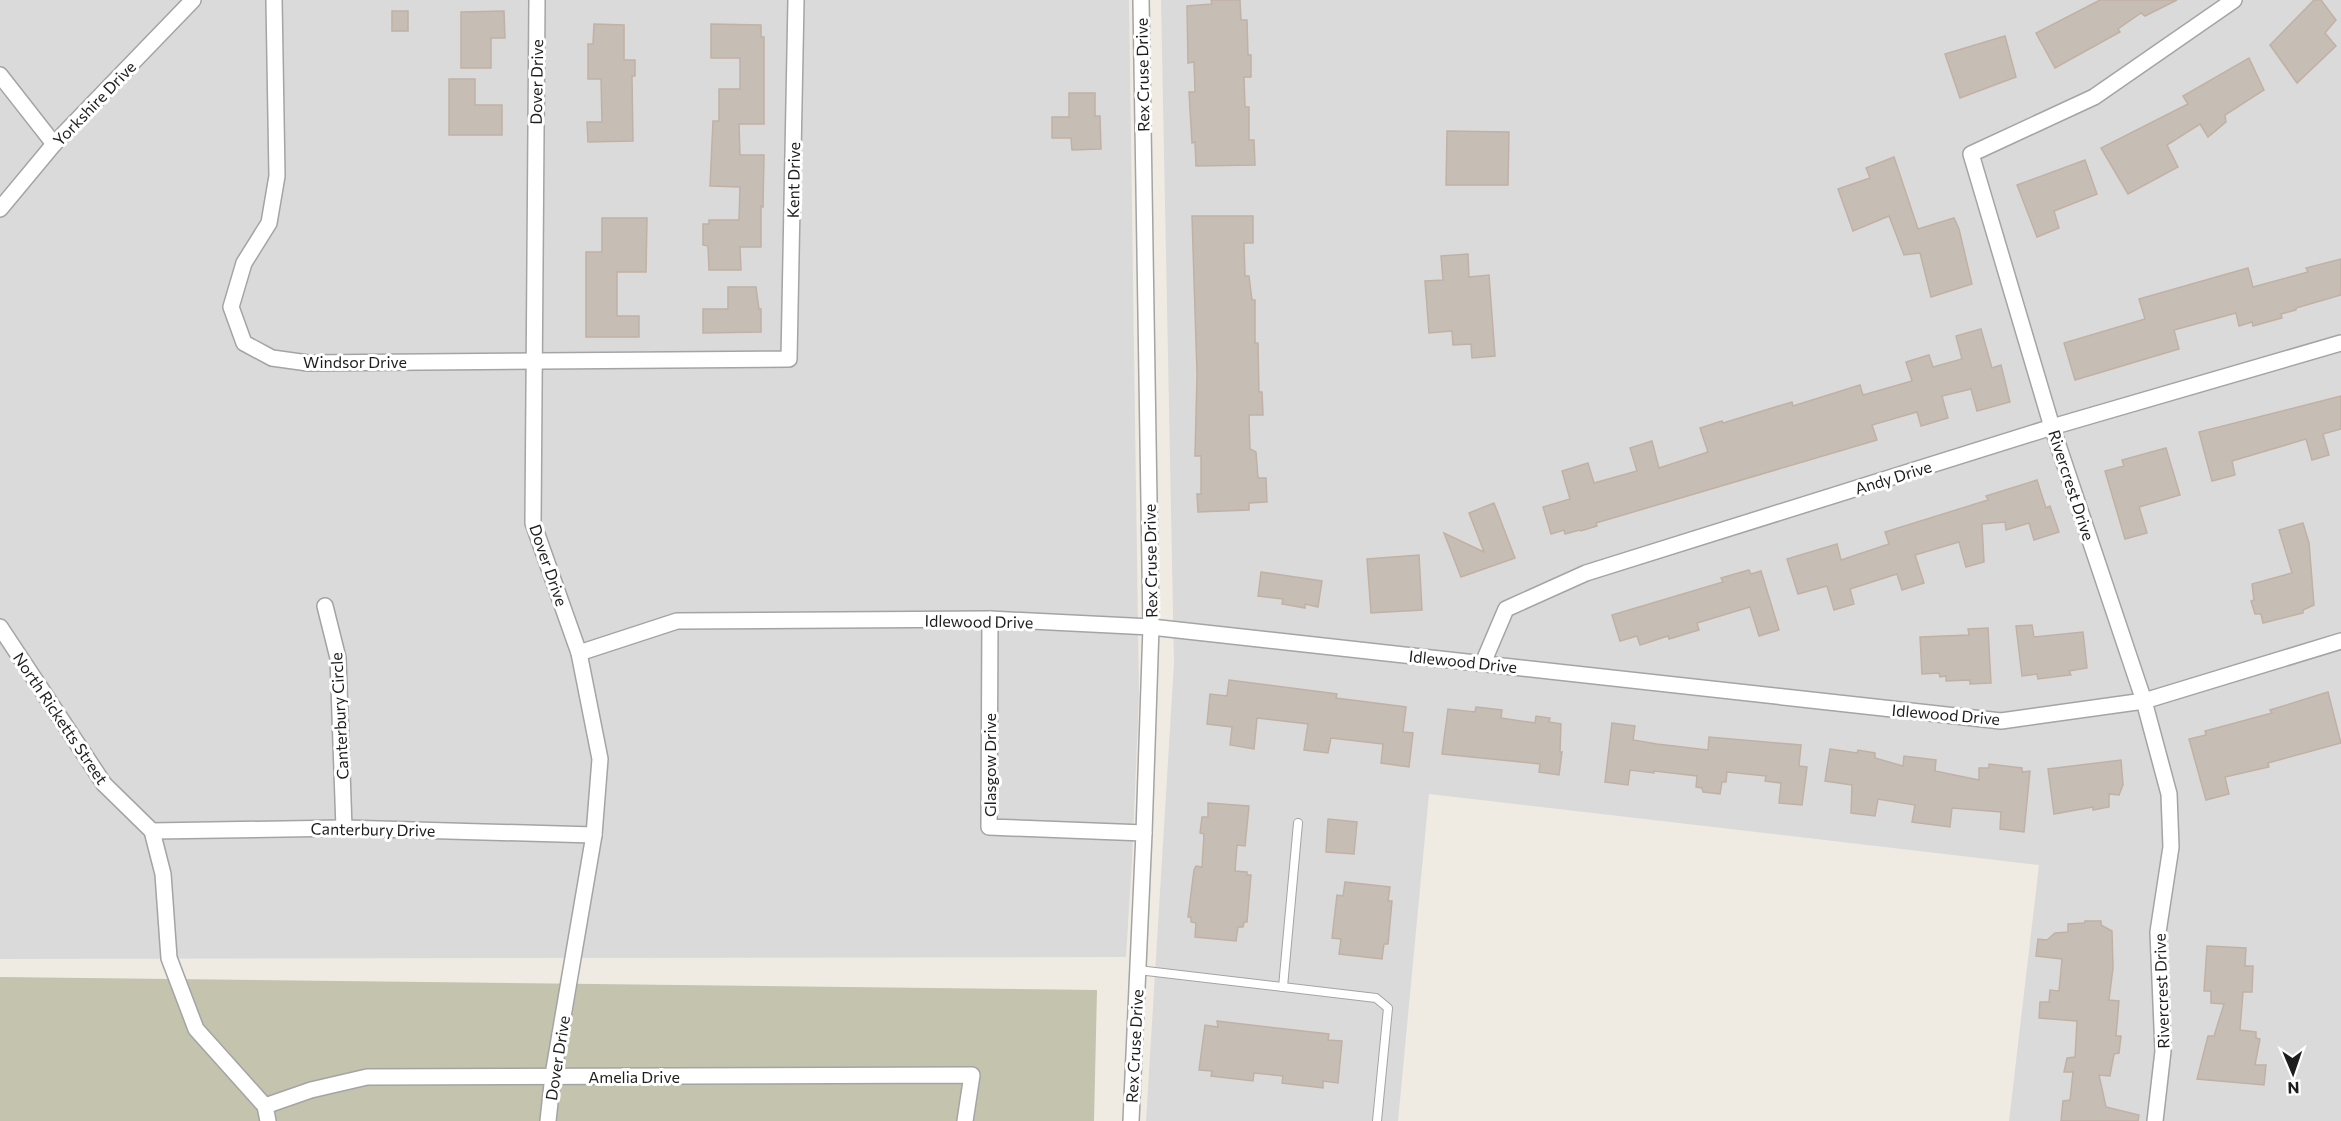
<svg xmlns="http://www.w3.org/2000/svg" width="2341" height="1121" font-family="Commissioner,sans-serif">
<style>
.residential{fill:#dbdada}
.construction{fill:#c3c3ae}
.building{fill:#c6bdb5;stroke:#c1b1a4;stroke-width:1.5}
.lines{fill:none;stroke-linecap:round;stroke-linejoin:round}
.lane-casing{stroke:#a4a4a4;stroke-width:10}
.street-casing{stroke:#a4a4a4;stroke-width:18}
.lane{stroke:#fff;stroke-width:8}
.street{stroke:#fff;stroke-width:15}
.labels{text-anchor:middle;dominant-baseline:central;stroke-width:6;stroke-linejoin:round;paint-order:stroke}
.street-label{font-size:16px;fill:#1d1d1d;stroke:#fff}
</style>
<rect width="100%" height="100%" fill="#efebe2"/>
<g class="residential">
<polygon points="0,0 1129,0 1139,695 1132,861 1126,957 0,959"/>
<polygon points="1161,0 2341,0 2341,1121 2009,1121 2039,865 1429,794 1398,1121 1146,1121 1174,663"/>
</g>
<polygon class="construction" points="0,977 1097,990 1094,1121 0,1121"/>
<g class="building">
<polygon points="1211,0 1240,0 1241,20 1247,20 1248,55 1251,55 1251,77 1244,77 1245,107 1249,107 1249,140 1254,140 1255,165 1196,166 1195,142 1192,143 1189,92 1195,92 1194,62 1188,63 1187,6 1212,4"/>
<polygon points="2100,0 2177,0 2145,16 2141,13 2118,29 2120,32 2055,68 2036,33"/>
<polygon points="2314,0 2321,0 2336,20 2325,33 2336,46 2297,83 2270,45"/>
<rect x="392" y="11" width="16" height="20"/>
<polygon points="504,11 505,38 491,38 491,68 461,68 461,12"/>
<polygon points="594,24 624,25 624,60 635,60 635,76 632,76 633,141 588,142 587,122 602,122 601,79 588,79 588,44 593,44"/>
<polygon points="711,24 761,25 761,37 764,37 764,124 739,124 740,155 764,155 763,207 761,206 761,247 740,247 741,270 709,270 708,246 703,245 703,224 709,224 709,220 739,220 740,187 710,186 713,121 719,121 719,89 740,89 740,58 711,58"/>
<polygon points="2005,36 2016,77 1960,98 1945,54"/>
<polygon points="2249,58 2264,90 2225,115 2226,122 2208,137 2200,124 2167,145 2178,167 2128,194 2101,148 2188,104 2183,96"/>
<polygon points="449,79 475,79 475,105 502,105 502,135 449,135"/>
<polygon points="1069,93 1095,93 1095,116 1100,116 1101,149 1072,150 1071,138 1052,138 1052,117 1069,117"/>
<polygon points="1447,131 1509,132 1508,185 1446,185"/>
<polygon points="1894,157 1918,229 1954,218 1959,229 1972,284 1931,297 1920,253 1904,255 1889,216 1853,231 1838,189 1870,178 1866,168"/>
<polygon points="2085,160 2097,194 2054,211 2059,228 2037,237 2017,185"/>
<polygon points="1192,216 1253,216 1253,243 1244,243 1245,276 1249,276 1252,300 1255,300 1255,343 1258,343 1259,392 1262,392 1263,415 1249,415 1250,449 1256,452 1258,478 1266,478 1267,502 1249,503 1249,510 1198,512 1197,494 1201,494 1201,456 1195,456 1197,374"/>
<polygon points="602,218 647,218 646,272 617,272 617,316 639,316 639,337 586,337 586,252 602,252"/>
<polygon points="1468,254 1469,277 1489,275 1495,356 1472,358 1471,344 1453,345 1452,331 1429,333 1425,281 1443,280 1441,256"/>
<polygon points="2341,259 2341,295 2296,308 2296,310 2281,314 2282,318 2253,326 2252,322 2239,326 2236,313 2174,330 2179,349 2075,380 2064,343 2145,319 2139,299 2248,268 2253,287 2308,272 2306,268"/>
<polygon points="728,287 756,287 759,309 761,309 761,332 703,333 703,309 728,309"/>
<polygon points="1981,329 1992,368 2001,365 2010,402 1977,411 1971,389 1942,396 1948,418 1921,426 1917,412 1872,425 1877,440 1596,523 1597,526 1581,531 1580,530 1565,534 1564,530 1551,534 1543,507 1570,499 1562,471 1588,463 1594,483 1637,471 1630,448 1652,441 1659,468 1708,452 1700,428 1722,421 1723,423 1792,402 1793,406 1860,385 1863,395 1912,381 1906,362 1929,355 1933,367 1962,359 1956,336"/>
<polygon points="2341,396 2341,429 2323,434 2329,455 2312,460 2306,439 2232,461 2235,475 2212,481 2199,432"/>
<polygon points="2166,448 2180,495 2139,507 2147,533 2125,539 2105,471 2124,466 2122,460"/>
<polygon points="2037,480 2046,508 2050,506 2059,532 2034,540 2029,523 2006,530 2005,522 1982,524 1984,562 1966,567 1959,542 1915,555 1924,583 1902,590 1897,574 1850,589 1854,604 1834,610 1827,586 1798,594 1787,559 1837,544 1841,560 1889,544 1885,532 1988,500 1986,496"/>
<polygon points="1494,503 1515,558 1461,577 1444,533 1484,552 1469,513"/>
<polygon points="2303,523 2309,543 2314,605 2303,610 2303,613 2263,623 2261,614 2255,614 2251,601 2254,600 2252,584 2292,573 2279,530"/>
<polygon points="1419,555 1422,610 1371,613 1367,559"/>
<polygon points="1749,570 1751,574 1761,571 1779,630 1759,636 1750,607 1697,623 1699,630 1669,639 1668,636 1640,645 1637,636 1620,641 1612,615 1723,582 1721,578"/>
<polygon points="1261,572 1322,581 1318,607 1305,604 1305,608 1282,604 1283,599 1258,596"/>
<polygon points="2032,625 2034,637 2083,632 2087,668 2069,671 2071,675 2038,679 2037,674 2022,676 2016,626"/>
<polygon points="1988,628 1991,683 1970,684 1970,680 1946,681 1946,676 1940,677 1939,673 1922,674 1920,637 1969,635 1968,629"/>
<polygon points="1229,680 1337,694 1336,698 1406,707 1403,732 1413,733 1409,767 1381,763 1383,744 1331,738 1328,753 1304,750 1308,724 1257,718 1254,749 1230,745 1232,727 1207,724 1210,694 1227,696"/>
<polygon points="2328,692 2341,743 2268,763 2269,767 2225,777 2229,794 2206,800 2189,739 2206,735 2205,731 2272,713 2270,710"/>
<polygon points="1476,707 1502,710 1501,718 1535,723 1536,716 1550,718 1549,722 1561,724 1560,752 1562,752 1559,775 1539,772 1540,764 1442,754 1448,709 1475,712"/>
<polygon points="1612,723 1635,726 1633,740 1657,744 1708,750 1709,737 1801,745 1799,766 1807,767 1802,805 1779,803 1781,783 1765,781 1766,776 1727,772 1726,782 1722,782 1720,794 1703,792 1702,788 1696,787 1697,776 1654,771 1654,773 1630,770 1628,785 1605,782"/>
<polygon points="1830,749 1857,753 1858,750 1875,753 1875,758 1903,766 1904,756 1936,760 1935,771 1979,780 1979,768 1989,768 1989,764 2022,768 2022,772 2030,771 2024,832 2000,829 2001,812 1952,808 1950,827 1912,822 1915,805 1878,799 1875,816 1851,813 1852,785 1825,781"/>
<polygon points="2121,760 2123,785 2119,795 2109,794 2109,807 2093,810 2093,807 2054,814 2048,769"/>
<polygon points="1208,803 1249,806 1245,846 1237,845 1235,871 1247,872 1247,875 1251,875 1247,922 1244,922 1243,927 1238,927 1236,941 1195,937 1196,923 1191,922 1191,917 1188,917 1194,870 1196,866 1202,867 1204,834 1200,833 1202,817 1208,817"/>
<polygon points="1328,819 1357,822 1354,854 1326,852"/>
<polygon points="1345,882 1390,887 1388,901 1392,901 1388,944 1384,944 1382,959 1339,954 1341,939 1332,938 1337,895 1343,896"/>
<polygon points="2085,921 2101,921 2101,925 2112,931 2113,968 2109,1000 2119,1001 2116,1036 2121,1036 2119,1053 2114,1054 2110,1076 2099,1075 2106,1107 2139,1115 2138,1121 2061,1121 2063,1101 2070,1100 2073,1072 2064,1072 2067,1058 2075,1057 2077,1021 2039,1018 2040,1002 2049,1002 2050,990 2059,991 2062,959 2036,956 2038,939 2047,940 2055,933 2068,932 2068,924 2084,923"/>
<polygon points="2207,946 2246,948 2245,966 2253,966 2252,992 2243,992 2240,1030 2256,1032 2256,1038 2260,1039 2255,1065 2266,1065 2264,1085 2197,1079 2208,1036 2214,1036 2224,1004 2211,1003 2211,991 2204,991"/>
<polygon points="1217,1021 1329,1034 1328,1040 1342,1041 1338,1083 1323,1081 1323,1088 1282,1083 1283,1076 1254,1073 1253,1081 1211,1076 1212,1071 1199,1070 1205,1025 1218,1027"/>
</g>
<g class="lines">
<g class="lane-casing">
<g id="lane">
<polyline points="1138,970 1376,998 1388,1008 1377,1121"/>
<polyline points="1283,987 1298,823"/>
</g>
</g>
<g class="street-casing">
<g id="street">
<polyline points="274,0 277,176 269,223 244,263 231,307 244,343 272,358 308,363 789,359 796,0"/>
<polyline points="537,0 533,523 579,653 600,759 594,835 553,1075 548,1121"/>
<polyline points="0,75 54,144"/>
<polyline points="0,209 54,144 193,0"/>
<polyline points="325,606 338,658 344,828"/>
<polyline points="990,619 989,827 1144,833"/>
<polyline points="0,627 104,784 152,831 163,874 169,958 196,1029 265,1106 268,1121"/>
<polyline points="579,653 677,621 990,619 1151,627 2001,721 2144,701 2341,641"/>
<polyline points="1483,663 1506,609 1586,573 2052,427 2341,343"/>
<polyline points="152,831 344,828 594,835"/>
<polyline points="265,1106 311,1090 367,1077 972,1075 965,1121"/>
<polyline points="1131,1121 1144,833 1151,627 1141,0"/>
<polyline points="2155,1121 2163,1051 2158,932 2171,847 2169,794 2144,701 2052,427 1971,154 2094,97 2234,0"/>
</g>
</g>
<use href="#lane" class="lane"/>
<use href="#street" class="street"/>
</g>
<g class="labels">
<g class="street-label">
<text transform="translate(1142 75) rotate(-91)">Rex Cruse Drive</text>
<text transform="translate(536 82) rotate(-89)">Dover Drive</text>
<text transform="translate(94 103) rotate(-46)">Yorkshire Drive</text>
<text transform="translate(793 180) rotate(-89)">Kent Drive</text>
<text x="355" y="361">Windsor Drive</text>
<text transform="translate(1893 477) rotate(-17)">Andy Drive</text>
<text transform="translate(2072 485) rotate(72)">Rivercrest Drive</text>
<text transform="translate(1150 561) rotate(-91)">Rex Cruse Drive</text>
<text transform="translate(549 565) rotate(71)">Dover Drive</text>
<text transform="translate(979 621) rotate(1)">Idlewood Drive</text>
<text transform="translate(1463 661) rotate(6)">Idlewood Drive</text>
<text transform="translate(1946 714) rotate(5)">Idlewood Drive</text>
<text transform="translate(339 716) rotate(-93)">Canterbury Circle</text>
<text transform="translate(61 718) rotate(56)">North Ricketts Street</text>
<text transform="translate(989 765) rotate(-90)">Glasgow Drive</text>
<text transform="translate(373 829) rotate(1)">Canterbury Drive</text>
<text transform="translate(2161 991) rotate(-92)">Rivercrest Drive</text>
<text transform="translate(1134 1046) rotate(-87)">Rex Cruse Drive</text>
<text transform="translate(557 1058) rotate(-81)">Dover Drive</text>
<text x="634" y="1076">Amelia Drive</text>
</g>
</g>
<g transform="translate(2293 1073) rotate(178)" stroke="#ffffff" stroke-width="4.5" paint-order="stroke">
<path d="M0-4.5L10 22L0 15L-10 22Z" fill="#1d1d1d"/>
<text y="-9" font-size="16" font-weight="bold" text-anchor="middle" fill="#1d1d1d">N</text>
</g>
</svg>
